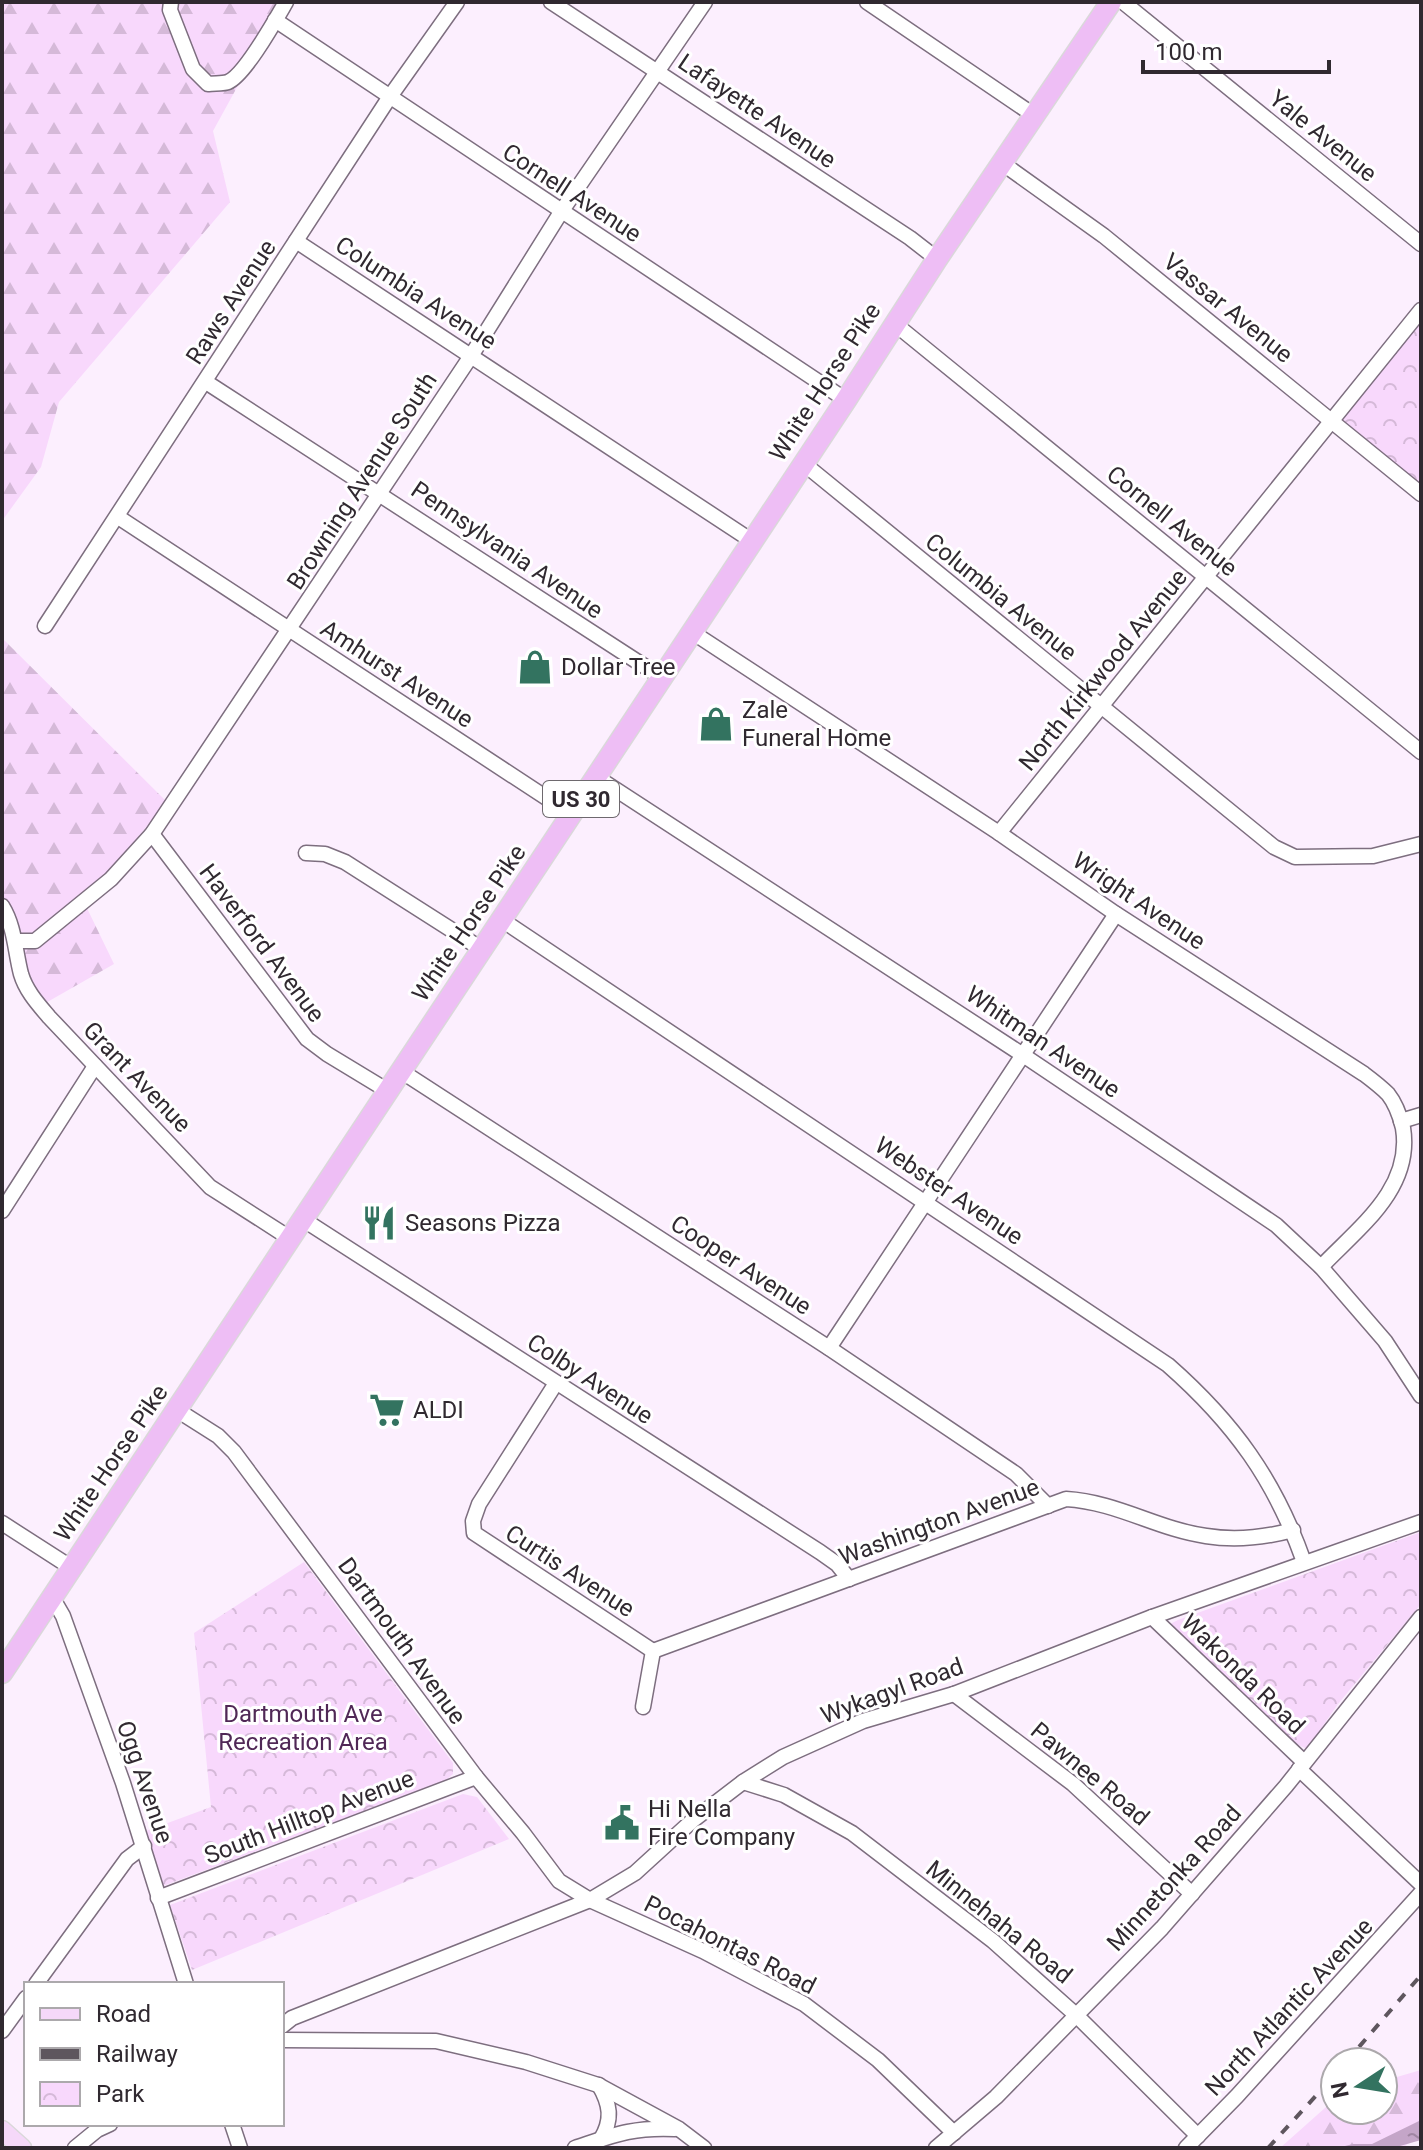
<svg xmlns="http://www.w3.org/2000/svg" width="1423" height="2150" font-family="Roboto,sans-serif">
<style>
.forest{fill:url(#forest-firs)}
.park{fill:url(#park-crowns)}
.water{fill:url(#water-ripples)}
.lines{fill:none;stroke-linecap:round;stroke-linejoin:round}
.minor-casing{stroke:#7d6e7f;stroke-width:17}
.major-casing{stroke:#dad8da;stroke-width:21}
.highway-casing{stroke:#dad8da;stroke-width:23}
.minor{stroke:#fff;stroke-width:14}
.major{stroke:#f5d8f9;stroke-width:18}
.highway{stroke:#eebef5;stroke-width:20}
.rail{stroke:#5e565e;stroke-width:4;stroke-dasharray:10 10;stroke-linecap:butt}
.labels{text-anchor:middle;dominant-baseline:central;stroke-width:6;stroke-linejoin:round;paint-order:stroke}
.shield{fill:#fff;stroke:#6e696e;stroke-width:2}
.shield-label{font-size:22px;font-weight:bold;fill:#302930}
.street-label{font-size:24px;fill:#302930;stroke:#fff}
.poi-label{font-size:24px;fill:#302930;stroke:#fff;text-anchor:start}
.park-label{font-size:24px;fill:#502856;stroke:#fff}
</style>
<defs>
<pattern id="forest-firs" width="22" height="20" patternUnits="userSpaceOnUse" patternTransform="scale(2)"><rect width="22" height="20" fill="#f8d8fc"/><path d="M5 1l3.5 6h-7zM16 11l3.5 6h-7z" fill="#d5b9d8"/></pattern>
<pattern id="park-crowns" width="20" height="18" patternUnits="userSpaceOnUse" patternTransform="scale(2)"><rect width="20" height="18" fill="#f8d8fc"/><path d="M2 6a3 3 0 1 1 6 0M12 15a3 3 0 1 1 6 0" fill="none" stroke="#d5b9d8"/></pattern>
<pattern id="water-ripples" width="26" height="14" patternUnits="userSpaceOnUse" patternTransform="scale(2)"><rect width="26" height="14" fill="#c4a5c8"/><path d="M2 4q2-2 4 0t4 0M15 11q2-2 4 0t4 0" fill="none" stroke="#a086a3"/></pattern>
</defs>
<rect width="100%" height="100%" fill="#fceffe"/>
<g class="forest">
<polygon points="2,2 284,2 213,131 230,202 59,402 41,467 2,521"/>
<polygon points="2,638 167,802 84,902 114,964 35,1009 2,926"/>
<polygon points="1421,2070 1421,2135 1402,2148 1280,2148 1335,2099 1335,2110 1383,2110 1383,2081"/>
</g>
<g class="park">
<polygon points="1421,310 1421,494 1332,421"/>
<polygon points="1421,1532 1421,1604 1338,1704 1307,1749 1292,1742 1164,1640 1172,1623 1178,1620"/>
<polygon points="304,1562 453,1763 453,1774 445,1781 163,1886 146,1831 211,1807 194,1633"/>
<polygon points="463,1794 477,1797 509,1839 192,1970 170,1905"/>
</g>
<polygon class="water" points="1421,2116 1421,2140 1393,2148 1337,2148 1353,2144 1372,2144 1419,2121"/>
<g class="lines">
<g class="minor-casing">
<g id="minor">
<path d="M 171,2 L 170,10 L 193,69 L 208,84 C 214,83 223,84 228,82 C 245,75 276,19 286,2"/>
<polyline points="551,2 910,238 937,259"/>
<polyline points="867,2 1035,116"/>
<polyline points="1123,2 1421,244"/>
<polyline points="275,20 846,400"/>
<polyline points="1002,163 1104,236 1421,494"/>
<polyline points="296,241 752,541"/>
<polyline points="895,324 1421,752"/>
<polyline points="206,382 661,677"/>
<polyline points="803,463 1274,847 1295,857 1373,856 1421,844"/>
<polyline points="118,517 571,814"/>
<polyline points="45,626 389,98 457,2"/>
<path d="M 692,632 L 999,833 L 1116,914 L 1364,1074 C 1372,1080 1381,1087 1388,1094 C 1396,1104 1400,1116 1403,1128 C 1413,1189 1358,1228 1321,1267"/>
<polyline points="595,776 1023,1055 1276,1225 1321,1267 1385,1341 1421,1396"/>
<polyline points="999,833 1421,310"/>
<polyline points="152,834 307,1039 327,1054 388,1091"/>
<polyline points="306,853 325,854 345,862 483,950"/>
<path d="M 2,906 C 15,927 15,951 21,974 C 26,991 38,1004 49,1017 L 210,1187 L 291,1239"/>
<path d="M 502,920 L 1168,1365 C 1234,1423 1275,1480 1304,1562"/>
<polyline points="15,941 35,941 111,879 152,834 471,356 561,212 705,2"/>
<polyline points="401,1071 829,1348 1016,1474 1048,1506"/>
<polyline points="1401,1121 1421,1115"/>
<polyline points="2,1211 95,1066"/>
<polyline points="304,1220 820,1552 837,1564 849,1579"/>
<polyline points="829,1348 1116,914"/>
<polyline points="556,1383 479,1504 473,1521 474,1533 653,1651"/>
<polyline points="177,1410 218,1436 234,1452 476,1777 523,1833 559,1881 590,1900 703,1951 804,2004 878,2060 954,2133"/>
<polyline points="2,1523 72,1568"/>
<polyline points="52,1597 63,1616 123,1783 186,1984"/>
<polyline points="1152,1617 1304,1762"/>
<path d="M 653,1651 L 1066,1499 C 1117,1502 1157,1529 1206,1536 C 1236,1541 1263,1538 1293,1530"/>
<polyline points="954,1694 1073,1784 1192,1894"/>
<polyline points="643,1707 653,1651"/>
<polyline points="1299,1769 1421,1884"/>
<polyline points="743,1782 784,1795 852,1833 993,1941 1076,2015 1198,2136"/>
<polyline points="158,1898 476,1777"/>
<polyline points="36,1984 127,1859 144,1846"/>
<polyline points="282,2026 292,2018 590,1900 635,1873 692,1821 743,1782 783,1757 863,1721 954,1694 1152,1617 1421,1522"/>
<polyline points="2,2031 26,1998"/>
<polyline points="282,2040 436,2041 526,2062 598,2085 679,2129 704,2148"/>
<path d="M 599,2085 C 610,2104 613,2119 601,2139"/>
<polyline points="232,2124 240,2148"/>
<polyline points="75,2148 97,2130 110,2124"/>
<path d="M 575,2148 C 614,2135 632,2127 675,2129"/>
<polyline points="936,2148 996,2097 1162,1928 1286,1786 1421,1617"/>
<polyline points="1186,2148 1237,2096 1421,1893"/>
</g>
</g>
<g class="major-casing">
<polyline id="major" points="2,2130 22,2148"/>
</g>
<g class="highway-casing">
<polyline id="highway" points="2,1673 846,400 937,259 1111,2"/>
</g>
<use href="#minor" class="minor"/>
<use href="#major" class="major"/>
<use href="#highway" class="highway"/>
<g class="rail">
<polyline points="1346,2062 1421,1975"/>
<polyline points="1268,2148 1335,2075"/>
</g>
</g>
<defs>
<g id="shop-bare" transform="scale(2.76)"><path d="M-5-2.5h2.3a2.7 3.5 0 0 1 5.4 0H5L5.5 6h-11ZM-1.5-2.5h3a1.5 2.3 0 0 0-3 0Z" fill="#337360" stroke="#fff" stroke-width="2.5" paint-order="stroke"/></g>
<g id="restaurant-bare" transform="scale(2.76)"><path d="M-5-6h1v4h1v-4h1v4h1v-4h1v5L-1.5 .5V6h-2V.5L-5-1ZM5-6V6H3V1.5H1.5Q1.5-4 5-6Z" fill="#337360" stroke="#fff" stroke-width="2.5" paint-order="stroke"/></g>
<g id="supermarket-bare" transform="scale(2.76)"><path d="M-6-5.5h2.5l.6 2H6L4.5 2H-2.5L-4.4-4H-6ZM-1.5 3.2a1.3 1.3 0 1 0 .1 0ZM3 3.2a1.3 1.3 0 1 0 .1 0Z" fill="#337360" stroke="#fff" stroke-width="2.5" paint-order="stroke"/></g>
<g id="civic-bare" transform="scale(2.76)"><path d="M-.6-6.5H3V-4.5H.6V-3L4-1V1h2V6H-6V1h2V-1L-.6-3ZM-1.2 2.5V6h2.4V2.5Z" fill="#337360" stroke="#fff" stroke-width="2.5" paint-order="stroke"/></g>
</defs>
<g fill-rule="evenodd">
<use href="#shop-bare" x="535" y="667"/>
<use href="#shop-bare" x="716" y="724"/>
<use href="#restaurant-bare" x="379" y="1223"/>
<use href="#supermarket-bare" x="387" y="1410"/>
<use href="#civic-bare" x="622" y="1823"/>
</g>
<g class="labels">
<rect class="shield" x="543" y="781" width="76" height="36" rx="6"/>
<g class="shield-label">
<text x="581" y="799">US 30</text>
</g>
<g class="street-label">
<text transform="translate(757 111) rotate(34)">Lafayette Avenue</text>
<text transform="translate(1323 136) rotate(39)">Yale Avenue</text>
<text transform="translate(572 193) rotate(33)">Cornell Avenue</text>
<text transform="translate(416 293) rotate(33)">Columbia Avenue</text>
<text transform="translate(231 302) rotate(-57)">Raws Avenue</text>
<text transform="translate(1228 308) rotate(39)">Vassar Avenue</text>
<text transform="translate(825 382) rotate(-57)">White Horse Pike</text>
<text transform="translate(362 481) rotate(-57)">Browning Avenue South</text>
<text transform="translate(1172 521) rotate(39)">Cornell Avenue</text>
<text transform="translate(507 550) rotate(34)">Pennsylvania Avenue</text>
<text transform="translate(1001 597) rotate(39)">Columbia Avenue</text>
<text transform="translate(1103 670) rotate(-51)">North Kirkwood Avenue</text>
<text transform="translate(397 674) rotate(33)">Amhurst Avenue</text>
<text transform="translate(1139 901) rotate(34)">Wright Avenue</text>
<text transform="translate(469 923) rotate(-56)">White Horse Pike</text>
<text transform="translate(262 943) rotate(53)">Haverford Avenue</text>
<text transform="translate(1043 1042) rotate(34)">Whitman Avenue</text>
<text transform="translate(137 1077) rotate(46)">Grant Avenue</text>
<text transform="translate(949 1191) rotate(34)">Webster Avenue</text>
<text transform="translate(741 1265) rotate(33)">Cooper Avenue</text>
<text transform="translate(590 1379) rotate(33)">Colby Avenue</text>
<text transform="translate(111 1463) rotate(-56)">White Horse Pike</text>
<text transform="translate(939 1522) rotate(-20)">Washington Avenue</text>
<text transform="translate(570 1571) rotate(33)">Curtis Avenue</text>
<text transform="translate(402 1641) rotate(54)">Dartmouth Avenue</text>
<text transform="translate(1243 1674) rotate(44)">Wakonda Road</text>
<text transform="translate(892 1691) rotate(-20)">Wykagyl Road</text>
<text transform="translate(1090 1774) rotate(40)">Pawnee Road</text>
<text transform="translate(145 1782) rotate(71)">Ogg Avenue</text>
<text transform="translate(309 1817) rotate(-21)">South Hilltop Avenue</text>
<text transform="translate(1174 1878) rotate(-48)">Minnetonka Road</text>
<text transform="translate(999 1922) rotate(39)">Minnehaha Road</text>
<text transform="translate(730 1945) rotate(27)">Pocahontas Road</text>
<text transform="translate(1289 2007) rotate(-47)">North Atlantic Avenue</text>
</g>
<g class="poi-label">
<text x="561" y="667">Dollar Tree</text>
<text x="742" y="710">Zale<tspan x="742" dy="28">Funeral Home</tspan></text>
<text x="405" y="1223">Seasons Pizza</text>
<text x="413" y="1410">ALDI</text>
<text x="648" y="1809">Hi Nella<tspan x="648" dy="28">Fire Company</tspan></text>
</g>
<g class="park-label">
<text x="303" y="1714">Dartmouth Ave<tspan x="303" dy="28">Recreation Area</tspan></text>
</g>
</g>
<rect width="1423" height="2150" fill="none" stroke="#302930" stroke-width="8"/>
<rect x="24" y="1982" width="260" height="144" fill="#ffffff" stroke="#aca9ac" stroke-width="2"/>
<rect x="40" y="2008" width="40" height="12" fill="#f5d8f9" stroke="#aca9ac" stroke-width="2"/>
<text x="96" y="2022" font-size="24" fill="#302930">Road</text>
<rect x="40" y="2048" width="40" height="12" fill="#5e565e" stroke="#aca9ac" stroke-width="2"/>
<text x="96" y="2062" font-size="24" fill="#302930">Railway</text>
<rect x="40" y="2082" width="40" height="24" fill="url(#park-crowns)" stroke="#aca9ac" stroke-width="2"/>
<text x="96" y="2102" font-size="24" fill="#302930">Park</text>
<g transform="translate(1359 2086) rotate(258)"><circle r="38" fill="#ffffff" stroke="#aca9ac" stroke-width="2"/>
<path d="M0-6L14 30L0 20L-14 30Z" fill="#337360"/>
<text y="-12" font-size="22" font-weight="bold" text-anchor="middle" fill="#302930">N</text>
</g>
<path d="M1143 60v12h186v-12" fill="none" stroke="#302930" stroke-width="4"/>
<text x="1155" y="60" font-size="24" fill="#302930" stroke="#ffffff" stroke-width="6" paint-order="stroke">100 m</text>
</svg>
